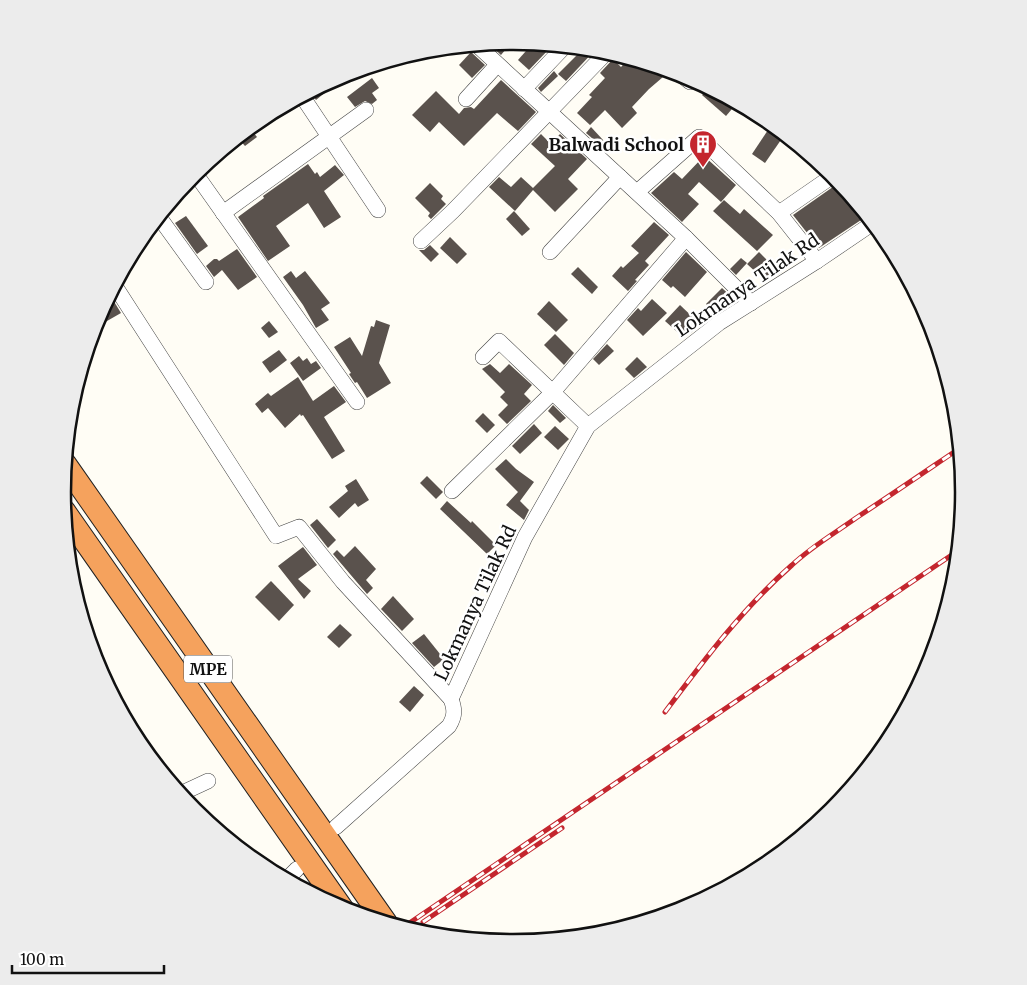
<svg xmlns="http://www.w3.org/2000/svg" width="1027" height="985" font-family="Merriweather,serif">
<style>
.building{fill:#5a524d}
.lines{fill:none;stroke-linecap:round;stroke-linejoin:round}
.minor-casing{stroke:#444;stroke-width:16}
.highway-casing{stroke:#222;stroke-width:24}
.minor{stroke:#fff;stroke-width:15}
.highway{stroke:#f5a25d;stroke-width:22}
.rail-casing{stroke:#c4262e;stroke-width:5}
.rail{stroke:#fff;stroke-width:3;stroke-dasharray:9;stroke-linecap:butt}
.labels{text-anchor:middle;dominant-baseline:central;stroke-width:5;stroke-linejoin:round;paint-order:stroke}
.shield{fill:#fff;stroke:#585858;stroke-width:1}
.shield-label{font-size:16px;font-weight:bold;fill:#111}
.poi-label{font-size:18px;font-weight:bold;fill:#111;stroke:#fff;text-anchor:end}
.street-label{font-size:18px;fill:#111;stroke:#fff}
.rim{fill:none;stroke:#111;stroke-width:2.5}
</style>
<rect width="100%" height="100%" fill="#fffdf5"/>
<g class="building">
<polygon points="514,41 518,42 508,51 506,49 501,55 489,44"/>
<polygon points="533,43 550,45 551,47 529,70 518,60"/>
<polygon points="584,48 596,49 566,81 558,74"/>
<polygon points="471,52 485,65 472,78 459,65"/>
<polygon points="629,58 670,71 649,89 632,107 637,113 622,128 605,110 590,125 577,113 592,97 589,95 605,78 600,73 613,59 621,67"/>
<polygon points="554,71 558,76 541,92 538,88"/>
<polygon points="337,78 339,81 316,100 310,92"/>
<polygon points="372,78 379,88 372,93 377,100 372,104 365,101 355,107 347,97"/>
<polygon points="501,80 536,112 518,131 497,113 464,146 439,122 430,132 412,115 436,91 459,114 464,108 471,107 474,109"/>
<polygon points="709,88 737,103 726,116 702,95"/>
<polygon points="772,124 785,134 765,163 752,154"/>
<polygon points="591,127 604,141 600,145 586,133"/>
<polygon points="250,128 257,137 245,146 238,138"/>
<polygon points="541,134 551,144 560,134 587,159 568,179 578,189 555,212 533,190 515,211 489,187 499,177 511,187 521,177 533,188 555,166 531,144"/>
<polygon points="704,156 736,185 721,202 699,182 688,194 699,204 682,222 651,193 674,172 682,179"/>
<polygon points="308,164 315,174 317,172 320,177 335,165 344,175 324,191 341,217 324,228 308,203 276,226 290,246 268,261 238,217 264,198 263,196"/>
<polygon points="840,182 867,216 819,248 793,215"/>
<polygon points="430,183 443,196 441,199 446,204 431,219 428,216 430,213 415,198"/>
<polygon points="724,200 740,214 744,209 773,235 757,251 713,211"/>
<polygon points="514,211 530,229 522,236 506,219"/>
<polygon points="186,216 208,246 197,254 175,223"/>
<polygon points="654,222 669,235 645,261 649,265 635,280 637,281 628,291 612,276 621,266 623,268 639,253 631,246"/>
<polygon points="450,237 467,254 457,264 440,248"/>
<polygon points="430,245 439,254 431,262 419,250 424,250"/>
<polygon points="237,249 257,277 238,290 222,270 214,277 206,266 214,259 217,259 219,261"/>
<polygon points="686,252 707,272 685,297 673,286 671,288 662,280"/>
<polygon points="759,252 773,266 774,264 782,272 767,281 760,274 759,275 747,264"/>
<polygon points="741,258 747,263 736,275 730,269"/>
<polygon points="578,267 598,287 592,294 571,274"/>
<polygon points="291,271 296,278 305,271 330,303 321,309 329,320 316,328 303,305 283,277"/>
<polygon points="722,288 734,299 726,307 716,314 706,304"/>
<polygon points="110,295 121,313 100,325 97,319"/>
<polygon points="652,299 667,313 643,336 627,320 638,308 641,311"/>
<polygon points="549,301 568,320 556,332 537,314"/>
<polygon points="680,305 701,325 684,338 665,321"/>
<polygon points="376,320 390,325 379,363 391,383 367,398 357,382 355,383 349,374 351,373 334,347 350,337 362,356 371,326 374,327"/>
<polygon points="269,321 278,332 269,338 261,328"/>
<polygon points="555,334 574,353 564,365 544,345"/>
<polygon points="607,344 614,351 599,365 593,359"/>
<polygon points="279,350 287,360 270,373 262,362"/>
<polygon points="299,356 303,361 307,358 311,364 316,361 321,368 303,381 290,363"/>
<polygon points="637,357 647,367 634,378 625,369"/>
<polygon points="490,364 500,373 509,364 532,385 524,394 531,401 507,424 498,415 508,405 500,397 505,392 482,369"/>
<polygon points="298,377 313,401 334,386 346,402 324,417 345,451 332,459 303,415 301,416 300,414 285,428 268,408 262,413 255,404 268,393 271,396"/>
<polygon points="553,405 566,418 560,423 548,411"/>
<polygon points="483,413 495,425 487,433 475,421"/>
<polygon points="534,424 542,433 520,454 512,446"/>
<polygon points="555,426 569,439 558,450 544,437"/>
<polygon points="506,459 516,469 534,482 520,501 529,510 524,520 506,505 518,492 495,469"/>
<polygon points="427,476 443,492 436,499 420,483"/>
<polygon points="356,479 369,500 358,507 355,503 339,518 329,507 348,491 345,486"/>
<polygon points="447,501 471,523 472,521 496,545 487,554 440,509"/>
<polygon points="317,519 336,540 328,548 310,525"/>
<polygon points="355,546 376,569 366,580 373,588 367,594 333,554 337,550 344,557"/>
<polygon points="303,547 317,565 298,579 311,591 304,599 278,566"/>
<polygon points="271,581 294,605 279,621 255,597"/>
<polygon points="393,596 414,619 402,631 381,609"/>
<polygon points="340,624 352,635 339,648 327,637"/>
<polygon points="424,634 444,659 434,667 412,643"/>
<polygon points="414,686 424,695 410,712 399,702"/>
</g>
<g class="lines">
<g class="minor-casing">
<g id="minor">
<polyline points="477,45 686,238 751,303"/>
<polyline points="680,74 690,82"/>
<polyline points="524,89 565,46"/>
<polyline points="302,96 378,210"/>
<polyline points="466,99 497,65"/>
<polyline points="195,173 357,402"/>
<polyline points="637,192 699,137 779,213 817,261"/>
<polyline points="223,213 366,110"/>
<polyline points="779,213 834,175"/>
<polyline points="159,217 206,282"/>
<polyline points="421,241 453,211 607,52"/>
<polyline points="550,252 620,177"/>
<polyline points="115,286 276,536 299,527 343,582 451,699 525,537 588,426 719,323 817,261 873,223"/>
<polyline points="483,357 499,341 588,426"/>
<polyline points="452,491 552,393 686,238"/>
<polyline points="180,794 208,781"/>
<path d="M 336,827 L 449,726 C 455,716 455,710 451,699"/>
<polyline points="286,880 297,869"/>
</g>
</g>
<g class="highway-casing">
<g id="highway">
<polyline points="65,464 386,923"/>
<polyline points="64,511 343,910"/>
</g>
</g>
<use href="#minor" class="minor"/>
<use href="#highway" class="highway"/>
<g class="rail-casing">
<g id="rail">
<path d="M 665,712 C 704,660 743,608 792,565 C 811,547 835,533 856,518 C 891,495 926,471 960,448"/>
<polyline points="423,922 562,828"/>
<polyline points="402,928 959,550"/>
</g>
</g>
<use href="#rail" class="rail"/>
</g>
<defs>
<g id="building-pin" transform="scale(1.4375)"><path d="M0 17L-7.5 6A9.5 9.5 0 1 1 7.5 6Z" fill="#c4262e" stroke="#fff"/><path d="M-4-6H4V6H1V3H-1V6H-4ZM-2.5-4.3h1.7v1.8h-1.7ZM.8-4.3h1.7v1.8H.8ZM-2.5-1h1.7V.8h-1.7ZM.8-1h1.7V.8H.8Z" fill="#fff"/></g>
</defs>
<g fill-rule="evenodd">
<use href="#building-pin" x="703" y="144"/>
</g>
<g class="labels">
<rect class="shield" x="184" y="655.5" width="48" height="27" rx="4"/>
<g class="shield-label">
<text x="208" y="669">MPE</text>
</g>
<g class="poi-label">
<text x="684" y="144">Balwadi School</text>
</g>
<g class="street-label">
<text transform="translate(747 285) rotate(-34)">Lokmanya Tilak Rd</text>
<text transform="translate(475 603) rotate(-65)">Lokmanya Tilak Rd</text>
</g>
</g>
<path d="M0 0H1027V985H0ZM71 492a442 442 0 1 1 884 0a442 442 0 1 1-884 0Z" fill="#ececec" fill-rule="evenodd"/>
<path class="rim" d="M71 492a442 442 0 1 1 884 0a442 442 0 1 1-884 0Z"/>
<path d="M12 965v8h152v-8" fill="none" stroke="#111111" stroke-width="2.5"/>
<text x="20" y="965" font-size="15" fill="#111111" stroke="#ffffff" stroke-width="4" paint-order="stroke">100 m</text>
</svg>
